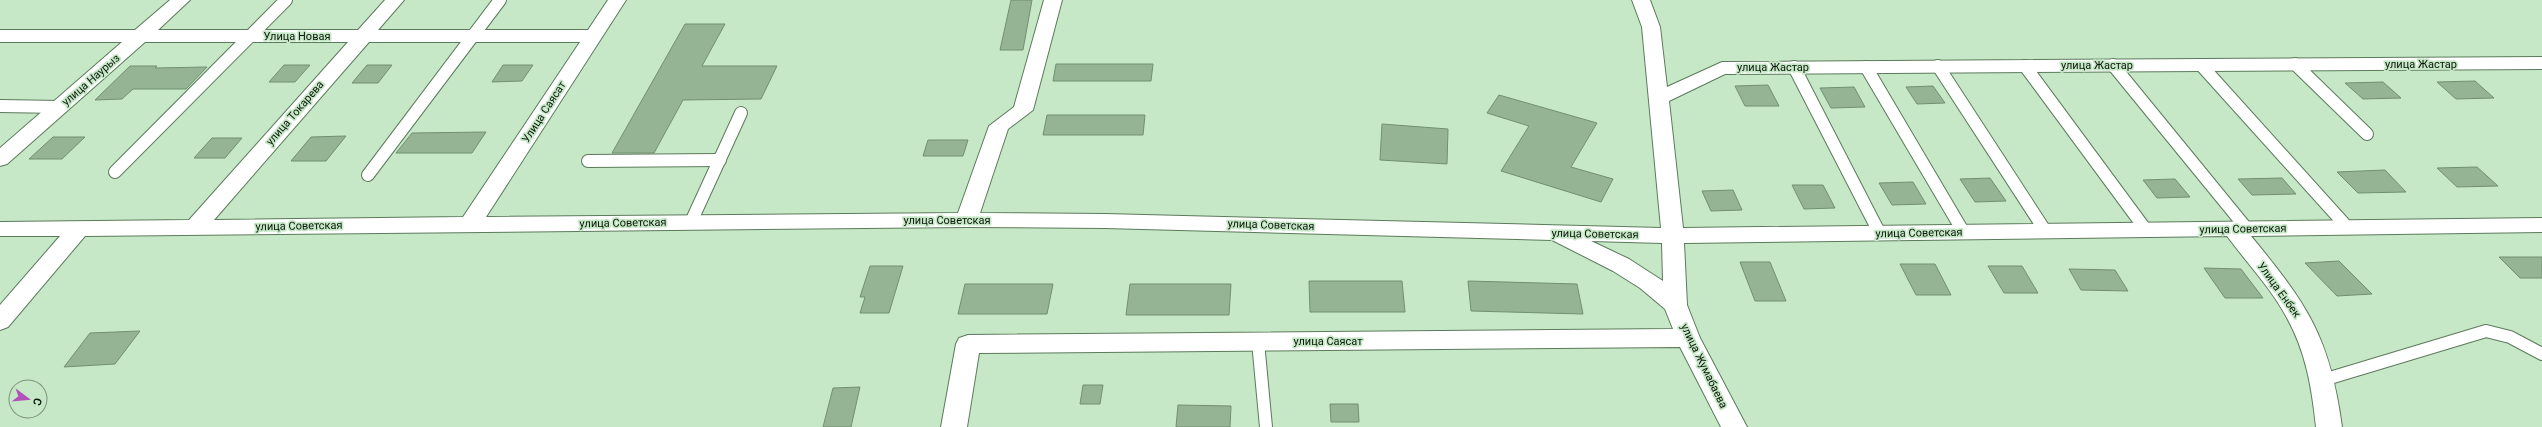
<svg xmlns="http://www.w3.org/2000/svg" width="2542" height="427" font-family="Roboto,sans-serif">
<style>
.building{fill:#94b494;stroke:#719071}
.lines{fill:none;stroke-linecap:round;stroke-linejoin:round}
.lane-casing{stroke:#5c7a5c;stroke-width:14}
.street-casing{stroke:#5c7a5c;stroke-width:2}
.lane{stroke:#fff;stroke-width:12}
.street{fill:#fff;fill-rule:evenodd}
.labels{text-anchor:middle;dominant-baseline:central;stroke-width:3.5;stroke-linejoin:round;paint-order:stroke}
.street-label{font-size:11px;fill:#0c170c;stroke:#c6e8c6}
</style>
<rect width="100%" height="100%" fill="#c6e8c6"/>
<g class="building">
<polygon points="1011,0 1032,0 1023,50 1000,50"/>
<polygon points="685,24 725,24 702,66 777,66 761,99 683,100 654,153 612,153"/>
<polygon points="1056,64 1153,64 1151,81 1053,81"/>
<polygon points="284,65 310,65 295,82 269,82"/>
<polygon points="367,65 392,65 378,83 352,83"/>
<polygon points="503,65 533,65 522,81 492,82"/>
<polygon points="130,66 157,66 155,68 207,67 186,89 133,89 122,99 95,100"/>
<polygon points="2475,81 2494,98 2456,99 2437,82"/>
<polygon points="2383,82 2401,98 2363,99 2345,83"/>
<polygon points="1768,85 1779,106 1745,106 1735,86"/>
<polygon points="1933,86 1945,103 1917,104 1906,87"/>
<polygon points="1854,87 1865,107 1831,108 1820,88"/>
<polygon points="1499,95 1597,123 1571,167 1613,179 1601,202 1501,171 1529,126 1487,113"/>
<polygon points="1047,115 1145,115 1143,135 1043,135"/>
<polygon points="1382,124 1448,129 1447,164 1380,160"/>
<polygon points="486,132 472,153 396,153 412,133"/>
<polygon points="346,136 326,161 291,161 311,137"/>
<polygon points="53,137 85,137 62,159 29,159"/>
<polygon points="212,138 242,138 225,158 194,158"/>
<polygon points="928,140 968,140 963,156 923,156"/>
<polygon points="2477,167 2498,186 2457,187 2437,168"/>
<polygon points="2385,170 2406,192 2358,193 2337,172"/>
<polygon points="1990,178 2006,201 1975,202 1960,179"/>
<polygon points="2282,178 2296,194 2252,195 2238,179"/>
<polygon points="2175,179 2190,197 2157,198 2143,180"/>
<polygon points="1913,182 1926,204 1892,205 1879,183"/>
<polygon points="1792,185 1823,185 1835,208 1804,209"/>
<polygon points="1733,190 1742,210 1711,211 1702,191"/>
<polygon points="2499,257 2542,257 2542,278 2520,278"/>
<polygon points="2339,261 2372,294 2337,296 2305,263"/>
<polygon points="1740,262 1770,262 1786,301 1755,301"/>
<polygon points="1900,264 1935,264 1951,295 1916,295"/>
<polygon points="870,266 903,266 889,313 860,313 865,297 860,297"/>
<polygon points="1988,266 2022,266 2038,293 2004,293"/>
<polygon points="2204,268 2241,269 2263,298 2225,298"/>
<polygon points="2069,269 2115,270 2128,291 2081,290"/>
<polygon points="1309,281 1402,281 1405,312 1310,312"/>
<polygon points="1468,281 1577,284 1583,314 1471,311"/>
<polygon points="965,284 1053,284 1047,314 958,314"/>
<polygon points="1130,284 1231,284 1229,315 1126,315"/>
<polygon points="140,331 115,364 64,367 90,333"/>
<polygon points="1083,385 1103,385 1100,404 1080,404"/>
<polygon points="860,387 851,427 823,427 833,388"/>
<polygon points="1330,404 1358,404 1359,422 1331,422"/>
<polygon points="1178,405 1231,406 1230,427 1176,427"/>
</g>
<g class="lines">
<g class="lane-casing">
<g id="lane">
<polyline points="2295,64 2367,134"/>
<polyline points="2113,65 2247,229"/>
<polyline points="2201,65 2348,228"/>
<polyline points="1938,66 2046,232"/>
<polyline points="2025,66 2146,230"/>
<polyline points="1794,67 1880,234"/>
<polyline points="1866,67 1964,233"/>
<polyline points="0,106 60,107"/>
<polyline points="588,161 720,160"/>
<polyline points="115,172 286,0"/>
<polyline points="368,175 500,0"/>
<polyline points="691,222 741,113"/>
<polyline points="1258,342 1266,427"/>
<polyline points="2323,380 2486,331 2510,337 2542,354"/>
</g>
</g>
<g class="street-casing">
<path id="street" d="M 170,0 L 190,0 L 158,30 L 358,30 L 385,0 L 404,0 L 378,30 L 588,30 L 608,0 L 626,0 L 486,217 L 958,213 L 989,126 L 1014,107 L 1044,0 L 1062,0 L 1033,110 L 1008,129 L 980,213 L 1105,214 L 1661,228 L 1642,27 L 1632,0 L 1650,0 L 1660,27 L 1667,87 L 1722,62 L 2542,57 L 2542,69 L 1725,74 L 1669,101 L 1683,228 L 2542,218 L 2542,232 L 2251,236 C 2307,304 2330,337 2342,427 L 2316,427 C 2312,389 2306,352 2287,318 C 2271,288 2247,263 2227,236 L 1684,243 L 1687,305 L 1700,338 L 1747,427 L 1721,427 L 1680,347 L 979,353 L 967,427 L 941,427 L 956,344 L 959,338 L 968,335 L 1673,329 L 1665,309 L 1640,288 L 1613,271 L 1552,240 L 1105,228 L 966,227 L 85,236 L 8,327 L 0,330 L 0,305 L 60,236 L 0,236 L 0,222 L 189,220 L 348,42 L 145,42 L 7,164 L 0,166 L 0,148 L 122,42 L 0,42 L 0,30 L 135,30 ZM 369,42 L 580,42 L 463,217 L 214,220 ZM 1591,241 L 1662,243 L 1663,281 L 1629,259 Z"/>
</g>
<use href="#lane" class="lane"/>
<use href="#street" class="street"/>
</g>
<g class="labels">
<g class="street-label">
<text x="297" y="36">Улица Новая</text>
<text x="2421" y="64">улица Жастар</text>
<text x="2097" y="65">улица Жастар</text>
<text x="1773" y="67">улица Жастар</text>
<text transform="translate(91 80) rotate(-41)">улица Наурыз</text>
<text transform="translate(544 112) rotate(-57)">Улица Саясат</text>
<text transform="translate(295 113) rotate(-49)">улица Токарева</text>
<text x="947" y="220">улица Советская</text>
<text transform="translate(623 223) rotate(-1)">улица Советская</text>
<text transform="translate(1271 225) rotate(2)">улица Советская</text>
<text transform="translate(299 226) rotate(-1)">улица Советская</text>
<text transform="translate(2243 229) rotate(-1)">улица Советская</text>
<text transform="translate(1919 233) rotate(-1)">улица Советская</text>
<text transform="translate(1595 234) rotate(1)">улица Советская</text>
<text transform="translate(2279 290) rotate(54)">Улица Енбек</text>
<text x="1328" y="341">улица Саясат</text>
<text transform="translate(1704 366) rotate(64)">улица Жумабаева</text>
</g>
</g>
<g transform="translate(28 399) rotate(106)"><circle r="19" fill="#c6e8c6" stroke="#7c947c"/>
<path d="M0-3L7 15L0 10L-7 15Z" fill="#b352b9"/>
<text y="-6" font-size="11" font-weight="bold" text-anchor="middle" fill="#0c170c">С</text>
</g>
</svg>
